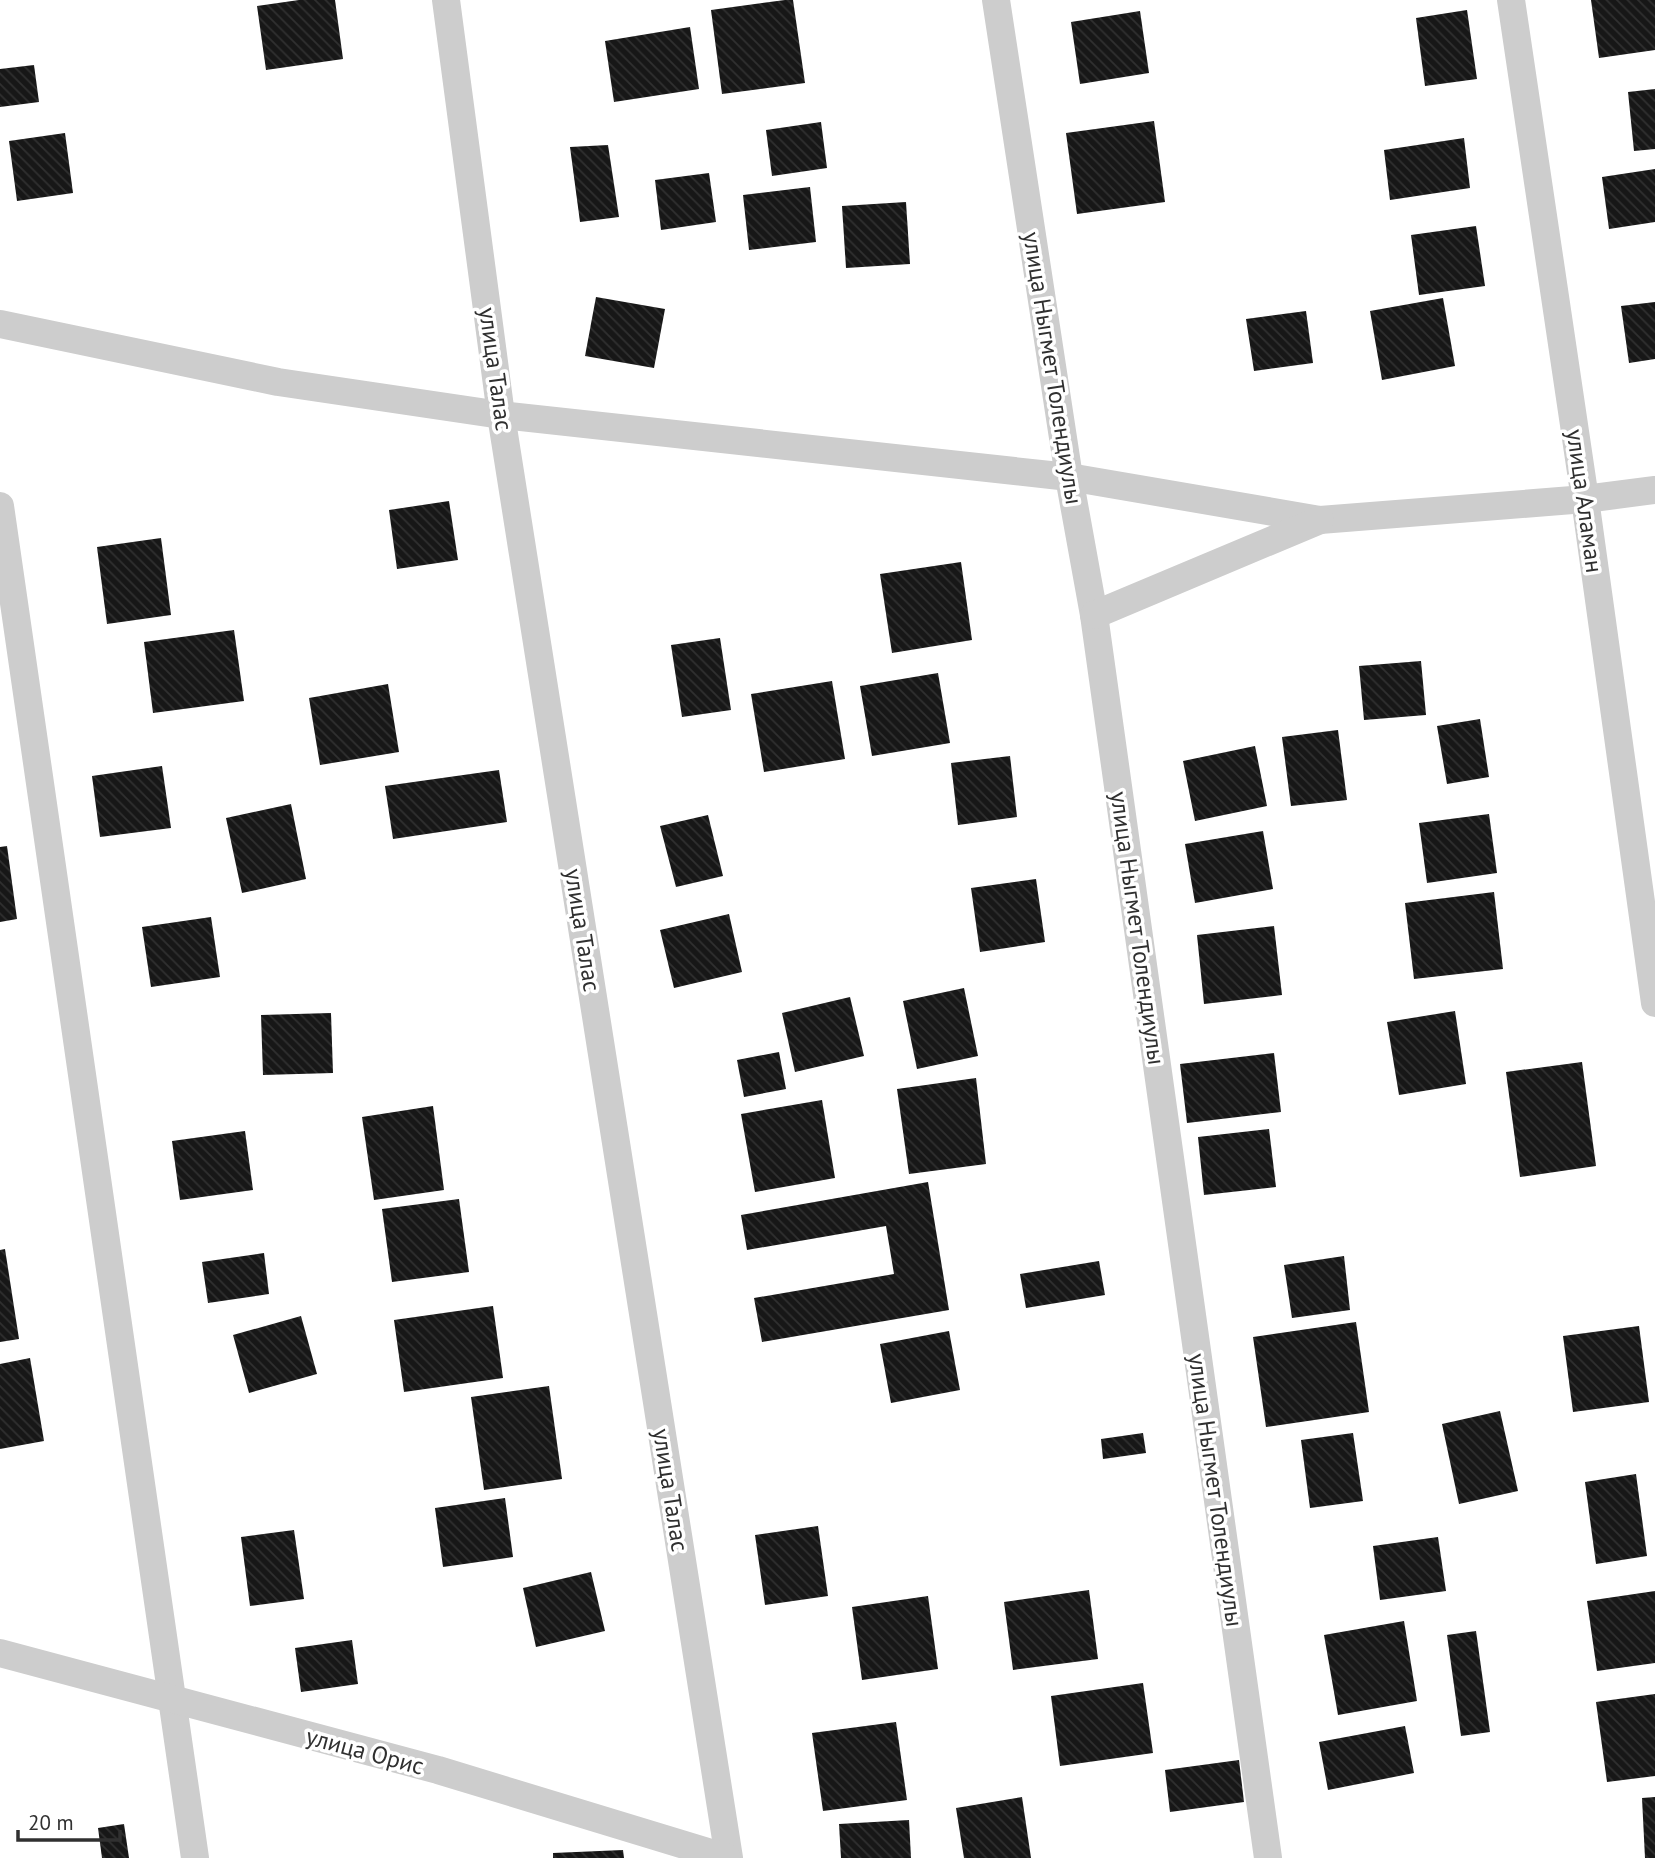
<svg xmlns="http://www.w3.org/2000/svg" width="1655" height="1858" font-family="'PT Sans',sans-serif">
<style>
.building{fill:url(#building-back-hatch)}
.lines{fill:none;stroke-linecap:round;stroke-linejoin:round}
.minor{stroke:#cdcdcd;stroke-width:28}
.labels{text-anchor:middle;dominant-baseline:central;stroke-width:7;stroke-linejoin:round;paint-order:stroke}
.street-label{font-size:24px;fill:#303030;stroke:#fff}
</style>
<defs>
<pattern id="building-back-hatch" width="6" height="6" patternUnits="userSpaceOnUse" patternTransform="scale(1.75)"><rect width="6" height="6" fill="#171717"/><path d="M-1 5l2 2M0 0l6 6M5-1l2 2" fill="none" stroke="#303030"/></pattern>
</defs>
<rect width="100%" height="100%" fill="#fff"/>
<g class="building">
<polygon points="299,0 335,0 343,59 266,70 257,6"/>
<polygon points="785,0 793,0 805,83 722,94 711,10"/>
<polygon points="1591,0 1655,0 1655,50 1599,58"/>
<polygon points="1467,10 1477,79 1425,86 1416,18"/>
<polygon points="1140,11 1149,73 1080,84 1071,22"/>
<polygon points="690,27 699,89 614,102 605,41"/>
<polygon points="34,65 39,102 0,107 0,69"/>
<polygon points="1655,89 1655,149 1634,151 1628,92"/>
<polygon points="1154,121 1165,202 1077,214 1066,133"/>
<polygon points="821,122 827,168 772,176 766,130"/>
<polygon points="65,133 73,193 17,201 9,141"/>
<polygon points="1464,138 1470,188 1390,200 1384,150"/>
<polygon points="608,145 619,217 580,222 570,147"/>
<polygon points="1655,169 1655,222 1609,229 1602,177"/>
<polygon points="709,173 716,222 661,230 655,180"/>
<polygon points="810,187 816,242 749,250 743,195"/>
<polygon points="906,202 910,264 846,268 842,206"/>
<polygon points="1476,226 1485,286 1419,295 1411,235"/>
<polygon points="596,297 665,309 654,368 585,356"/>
<polygon points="1443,298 1455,366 1382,380 1370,311"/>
<polygon points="1655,302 1655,359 1629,363 1621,306"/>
<polygon points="1306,311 1313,363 1254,371 1246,319"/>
<polygon points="449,501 458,560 397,569 389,510"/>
<polygon points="161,538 171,615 107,624 97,547"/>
<polygon points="961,562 972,640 892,653 880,574"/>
<polygon points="234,630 244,701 153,713 144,642"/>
<polygon points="720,638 731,710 682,717 671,645"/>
<polygon points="1421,661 1426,715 1364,720 1359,666"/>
<polygon points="938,673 950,743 872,756 860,686"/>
<polygon points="832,681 845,759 764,772 751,694"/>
<polygon points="388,684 399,752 320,765 309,698"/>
<polygon points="1480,719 1489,777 1447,784 1437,726"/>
<polygon points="1338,730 1347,800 1291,806 1282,737"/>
<polygon points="1255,746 1267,806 1195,821 1183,761"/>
<polygon points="1010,756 1017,817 958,825 951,763"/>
<polygon points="162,766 171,828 100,837 92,776"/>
<polygon points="499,770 507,822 393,839 385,786"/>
<polygon points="291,804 306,879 242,893 226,818"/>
<polygon points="1489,814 1497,873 1427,883 1419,823"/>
<polygon points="708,815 723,876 676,887 660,826"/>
<polygon points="1263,831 1273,889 1195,903 1185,844"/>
<polygon points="7,846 17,919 0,922 0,847"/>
<polygon points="1036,879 1045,942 980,952 971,888"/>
<polygon points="1494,892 1503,969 1414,979 1405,903"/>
<polygon points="729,914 742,972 674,988 660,930"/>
<polygon points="211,917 220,977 151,987 142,927"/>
<polygon points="1274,926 1282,995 1204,1004 1197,935"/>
<polygon points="964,988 978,1056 917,1069 903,1001"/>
<polygon points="850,997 864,1056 795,1072 782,1013"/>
<polygon points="1455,1011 1466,1084 1399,1095 1387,1022"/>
<polygon points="331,1013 333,1073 263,1075 261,1015"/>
<polygon points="779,1052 786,1089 744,1097 737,1060"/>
<polygon points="1274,1053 1281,1112 1187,1123 1180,1064"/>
<polygon points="1582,1062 1596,1166 1520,1177 1506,1072"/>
<polygon points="976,1078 986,1164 909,1174 897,1089"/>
<polygon points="822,1100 835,1178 755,1192 741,1114"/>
<polygon points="433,1106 444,1190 374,1200 362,1117"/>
<polygon points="1269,1129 1276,1187 1204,1195 1198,1137"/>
<polygon points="245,1131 253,1190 180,1200 172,1141"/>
<polygon points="928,1182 949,1310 762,1342 754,1298 894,1274 886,1226 747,1250 741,1215"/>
<polygon points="459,1199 469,1272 392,1282 382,1209"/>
<polygon points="5,1249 19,1339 0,1342 0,1250"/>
<polygon points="264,1253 269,1294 208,1303 202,1262"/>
<polygon points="1344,1256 1350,1310 1292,1318 1284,1265"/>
<polygon points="1099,1261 1105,1295 1026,1308 1020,1274"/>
<polygon points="493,1306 503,1378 404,1392 394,1320"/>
<polygon points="301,1316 317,1374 249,1393 233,1335"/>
<polygon points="1356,1322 1369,1412 1266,1427 1253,1337"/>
<polygon points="1639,1326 1649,1402 1573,1412 1563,1336"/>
<polygon points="949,1331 960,1390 891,1403 880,1344"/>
<polygon points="30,1358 44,1441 0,1449 0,1364"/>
<polygon points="549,1386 562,1479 484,1490 471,1397"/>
<polygon points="1500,1411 1518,1491 1459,1504 1442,1424"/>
<polygon points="1143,1433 1146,1453 1103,1459 1101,1439"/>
<polygon points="1353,1433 1363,1501 1310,1508 1301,1440"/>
<polygon points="1636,1474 1647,1556 1596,1564 1585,1482"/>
<polygon points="505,1498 513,1557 443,1567 435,1508"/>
<polygon points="818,1526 828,1596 765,1605 755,1535"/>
<polygon points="294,1530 304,1599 250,1606 241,1537"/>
<polygon points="1438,1537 1446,1591 1380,1600 1373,1546"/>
<polygon points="591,1572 605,1631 536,1647 523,1588"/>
<polygon points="1089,1590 1098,1659 1013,1670 1004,1602"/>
<polygon points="1655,1591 1655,1663 1597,1671 1587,1601"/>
<polygon points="928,1596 938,1669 862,1680 852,1607"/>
<polygon points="1404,1621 1417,1701 1338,1715 1324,1635"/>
<polygon points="1476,1631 1490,1732 1461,1736 1447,1635"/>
<polygon points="352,1640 358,1684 301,1692 295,1648"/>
<polygon points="1143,1683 1153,1753 1060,1766 1051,1696"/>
<polygon points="1655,1694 1655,1776 1607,1782 1596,1702"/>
<polygon points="896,1722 907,1800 823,1811 812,1733"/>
<polygon points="1405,1726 1414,1773 1328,1790 1319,1742"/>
<polygon points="1239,1760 1244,1802 1170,1812 1165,1770"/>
<polygon points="1022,1797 1031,1858 964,1858 956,1808"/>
<polygon points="1655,1797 1655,1858 1645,1858 1642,1798"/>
<polygon points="909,1820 911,1858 841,1858 839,1824"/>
<polygon points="124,1824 129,1858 102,1858 98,1828"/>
<polygon points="623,1850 624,1858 553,1858 553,1853"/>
</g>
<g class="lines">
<g class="minor">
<polyline points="446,0 501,415 729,1858"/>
<polyline points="996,0 1069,477 1094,615 1268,1858"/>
<polyline points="1511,0 1585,499 1655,1003"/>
<polyline points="0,324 278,382 501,415 1069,477 1320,520 1585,499 1655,490"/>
<polyline points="0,506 195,1858"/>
<polyline points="1094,615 1320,520"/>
<polyline points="0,1653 438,1770 727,1858"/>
</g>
</g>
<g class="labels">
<g class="street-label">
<text transform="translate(1053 368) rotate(81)">улица Ныгмет Толендиулы</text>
<text transform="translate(496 369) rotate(82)">улица Талас</text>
<text transform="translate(1585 501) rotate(82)">улица Аламан</text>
<text transform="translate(1138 928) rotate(82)">улица Ныгмет Толендиулы</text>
<text transform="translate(583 930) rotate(81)">улица Талас</text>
<text transform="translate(671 1490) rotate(81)">улица Талас</text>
<text transform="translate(1216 1490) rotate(82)">улица Ныгмет Толендиулы</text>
<text transform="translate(365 1751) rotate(15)">улица Орис</text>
</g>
</g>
<path d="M18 1830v10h102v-10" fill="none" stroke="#303030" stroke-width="3.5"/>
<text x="28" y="1830" font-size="21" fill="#303030" stroke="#ffffff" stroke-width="5" paint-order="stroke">20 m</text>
</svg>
